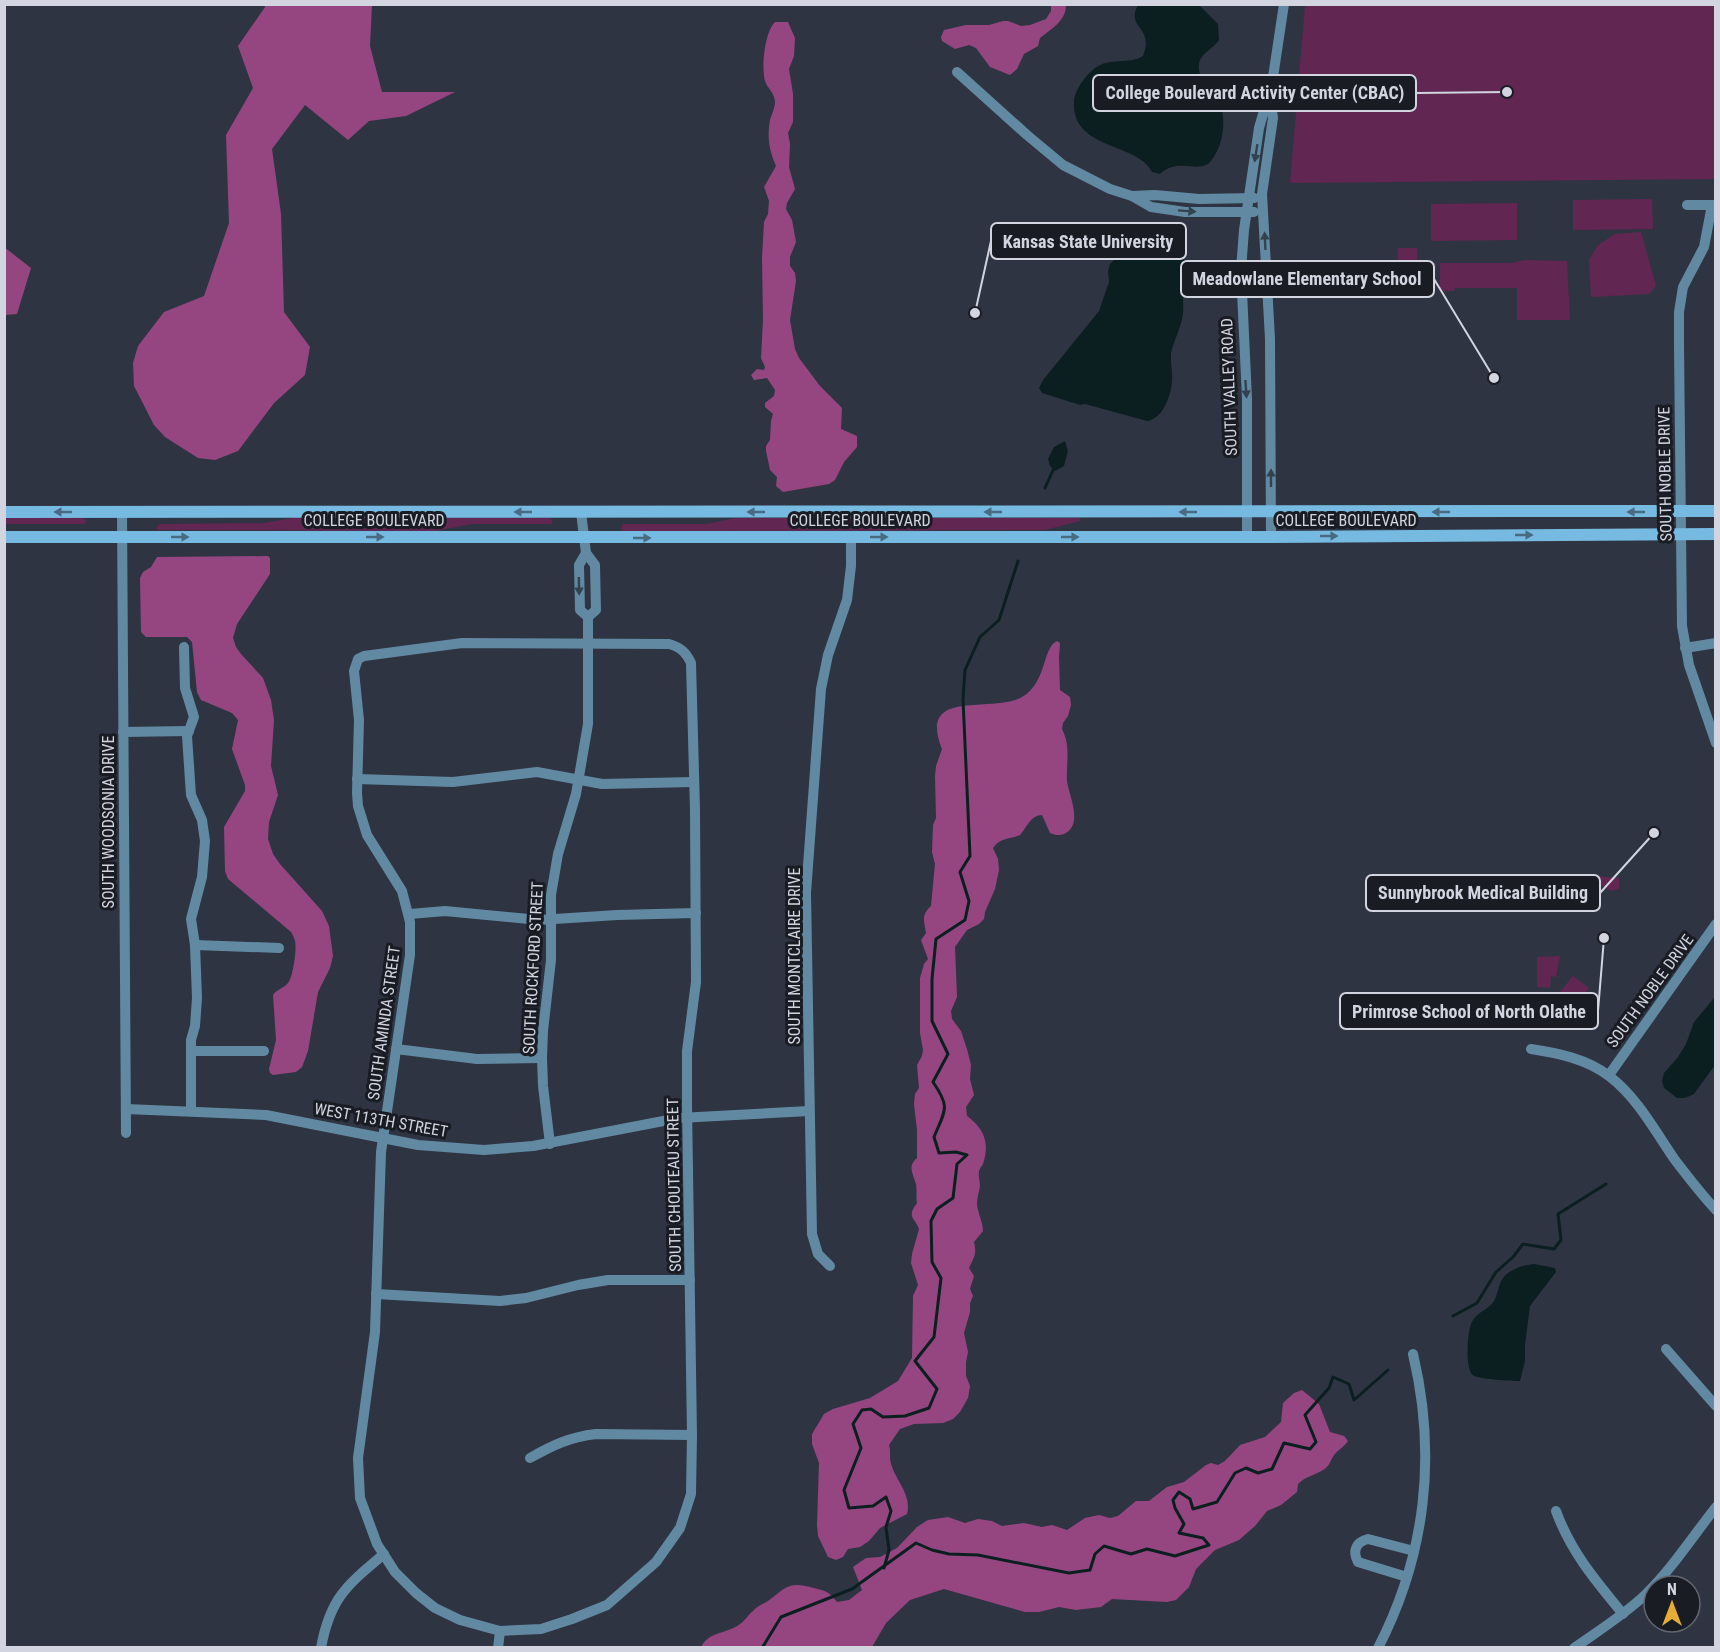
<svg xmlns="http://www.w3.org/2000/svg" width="1720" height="1652" font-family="'Roboto Condensed',sans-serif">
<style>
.green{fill:#612652}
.forest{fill:#954680}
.water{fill:#0b1f20}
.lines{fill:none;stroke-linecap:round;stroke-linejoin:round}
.stream{stroke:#0b1f20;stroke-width:3}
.minor{stroke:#618aa2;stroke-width:10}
.secondary{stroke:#77bae1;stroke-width:12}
.oneway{fill:#32424f}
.oneway2{fill:#486b82}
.labels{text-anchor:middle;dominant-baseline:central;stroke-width:6;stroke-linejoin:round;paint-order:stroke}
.street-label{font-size:16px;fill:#d2d5df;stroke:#191c23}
.leader{fill:none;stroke:#d2d5df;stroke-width:2}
.callout-dot{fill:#d2d5df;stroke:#191c23;stroke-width:2}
.callout{fill:#191c23;stroke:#d2d5df;stroke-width:2}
.callout-label{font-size:18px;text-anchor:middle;font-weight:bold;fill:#d2d5df}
</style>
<rect width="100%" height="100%" fill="#2f3443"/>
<g class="green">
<polygon points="1305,5 1715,5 1715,179 1290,183"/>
<polygon points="1652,199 1653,229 1573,230 1573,200"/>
<polygon points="1517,203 1517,240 1431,241 1431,204"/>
<polygon points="1641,232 1656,286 1649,294 1591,297 1589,260 1598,245 1615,234"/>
<polygon points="1398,248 1417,248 1417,263 1436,263 1435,291 1397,290"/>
<polygon points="1525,260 1567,261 1570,320 1517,320 1517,288 1455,288 1454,291 1440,291 1440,263 1512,263"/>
<polygon points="4,517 82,518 86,520 86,522 84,524 5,524"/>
<polygon points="298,517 550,518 553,522 551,524 472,524 435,531 158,530 156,528 159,524 264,523"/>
<polygon points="736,518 1080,518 1080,521 1045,530 623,531 621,529 623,524 706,524"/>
<polygon points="1583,875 1619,878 1619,889 1611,891 1603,886 1600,888 1583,886"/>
<polygon points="1560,956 1556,977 1551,976 1550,988 1537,987 1537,957"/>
<polygon points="1573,976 1589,988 1566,1020 1555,998"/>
</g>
<g class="forest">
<polygon points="265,5 372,5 370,46 382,92 455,92 406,116 369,121 348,140 305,105 272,149 281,214 284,312 310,347 305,375 274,403 238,451 215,460 198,458 165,437 154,425 134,386 133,363 138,346 164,312 204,296 229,223 226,135 253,88 238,46 265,7"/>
<path d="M 1051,5 L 1066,5 C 1066,21 1051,29 1040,38 L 1038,46 L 1024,54 L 1017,69 L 1010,75 L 990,67 L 976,48 L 969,45 L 955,49 L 942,41 L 941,37 L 944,30 L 966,25 L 989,25 L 1003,21 L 1008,21 L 1021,26 L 1030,25 L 1046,19 L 1051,11 Z"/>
<path d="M 775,22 L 788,22 L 795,38 L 794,56 L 789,69 L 793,94 L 793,122 L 788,133 L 790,144 L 789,167 L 795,189 L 787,203 L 786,209 L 792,220 L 796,242 L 790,257 L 790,266 L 795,273 L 796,281 L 790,320 L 795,349 L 799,358 L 820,386 L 842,408 L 841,429 L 857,436 L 857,447 L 844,462 L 835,480 L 829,484 L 783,492 L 776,486 L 777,477 L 770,470 L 766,451 L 766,446 L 770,440 L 771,421 L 773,414 L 765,407 L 765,403 L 774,396 L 775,390 L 767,378 L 754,380 L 751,375 L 757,369 L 764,370 L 765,367 L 761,358 L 763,320 L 762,258 L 764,222 L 768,214 L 769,201 L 764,187 L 776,166 C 769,149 767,138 770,120 C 772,114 775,107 775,102 C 775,93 767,88 765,81 C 761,67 765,31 775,22 Z"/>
<polygon points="4,247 31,268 17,314 5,315"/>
<path d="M 268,556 L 270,558 L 270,574 L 237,624 L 233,638 L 236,647 L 241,654 L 263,678 L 271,700 L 274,720 L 271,766 L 278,795 L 269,822 L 268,839 L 273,854 L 280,864 L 322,911 L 329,926 L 333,956 L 330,968 L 318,992 L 308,1051 L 302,1067 L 296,1072 L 273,1075 L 270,1073 L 269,1069 L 276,1040 L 273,995 C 277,989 283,989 288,983 C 293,978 297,949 295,941 C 295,940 292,933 291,932 L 228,879 L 225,871 L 224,827 L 245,791 L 245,785 L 232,749 L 238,720 L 232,713 L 201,700 L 197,692 L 192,642 L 187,637 L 146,637 L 141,632 L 140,578 L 143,572 L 151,567 L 157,557 Z"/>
<path d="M 1057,641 L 1060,643 L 1059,657 L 1060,690 L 1070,697 L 1071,705 L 1068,716 L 1063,723 L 1062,729 C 1071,746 1066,763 1067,781 C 1069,796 1084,825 1064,834 C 1059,836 1055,835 1050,833 L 1042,815 C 1031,815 1027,827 1020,835 C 1009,840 1001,837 993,848 L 998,859 L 999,870 L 995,889 L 985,912 L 984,919 L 979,924 L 967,930 L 955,947 L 957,997 L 951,1011 L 952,1019 L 961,1031 L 967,1049 L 971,1065 L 970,1079 L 974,1095 L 966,1107 L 967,1116 C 984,1129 990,1142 983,1164 C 982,1166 979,1169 979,1172 C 978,1176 980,1182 980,1186 C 979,1192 977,1198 977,1204 C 978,1214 983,1222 983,1231 L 974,1242 C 977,1254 974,1257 969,1268 L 974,1276 L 970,1289 L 973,1296 L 970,1303 L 970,1312 L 964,1333 L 968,1352 L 966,1362 L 966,1376 L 970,1386 L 968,1398 L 960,1412 L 953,1419 L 943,1423 L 914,1424 L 900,1429 L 889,1445 C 891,1451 889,1458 891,1464 C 896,1481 912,1495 907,1514 L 880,1528 L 869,1541 L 860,1547 L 848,1549 L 843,1557 L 836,1560 L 828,1557 L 818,1536 L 817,1525 L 819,1463 L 812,1444 L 812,1434 L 824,1414 L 833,1409 L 870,1398 L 898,1381 L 912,1358 L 913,1296 L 918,1285 L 911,1263 L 912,1254 L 919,1229 C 915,1217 906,1218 917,1203 C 916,1198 917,1189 916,1184 C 913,1174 907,1166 917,1158 L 917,1130 L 914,1104 L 915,1094 L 919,1088 L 917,1065 L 922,1056 L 923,1050 L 920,1033 L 920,978 L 924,964 L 928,959 L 921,940 L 926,933 C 924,921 921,915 931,906 L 935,864 L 932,852 L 933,825 L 936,818 L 935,776 L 936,766 L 942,749 C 917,687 992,714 1022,697 C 1047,683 1042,648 1057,641 Z"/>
<path d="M 1302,1390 L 1319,1404 L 1330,1432 L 1344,1436 L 1348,1441 C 1344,1447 1338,1450 1334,1455 C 1330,1461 1330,1466 1323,1470 C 1313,1476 1308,1475 1298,1484 L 1297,1492 L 1281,1505 L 1267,1511 L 1255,1526 L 1239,1540 L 1215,1550 L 1196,1569 L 1189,1587 L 1176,1600 L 1167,1602 L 1112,1599 L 1101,1607 L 1076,1610 L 1059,1607 L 1039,1612 L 1025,1612 L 944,1589 L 910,1600 L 886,1623 L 872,1647 L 701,1647 C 711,1630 725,1635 740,1624 C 745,1621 748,1615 753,1611 C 757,1606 763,1604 768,1601 C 787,1586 790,1581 814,1588 C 828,1592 828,1591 837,1602 L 849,1600 L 862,1590 L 853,1567 L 866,1558 L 880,1557 L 897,1548 L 917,1527 L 928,1520 L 948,1517 L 965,1523 L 978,1519 L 992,1521 L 1002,1526 L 1024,1523 L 1042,1527 L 1052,1525 L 1067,1530 L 1085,1518 L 1099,1515 L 1110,1518 L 1118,1516 L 1136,1501 L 1149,1501 L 1167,1487 L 1184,1482 L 1206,1465 L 1211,1463 L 1218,1465 L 1225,1461 L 1240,1445 L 1265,1437 L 1281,1422 L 1283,1403 L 1294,1393 Z"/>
</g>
<g class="water">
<path d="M 1138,5 L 1199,5 L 1218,24 L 1219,40 C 1214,48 1200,54 1199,64 C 1197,78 1209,84 1216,95 C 1225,109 1225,129 1220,144 C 1218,150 1213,160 1208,164 C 1193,172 1179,158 1160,174 L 1152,172 C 1139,143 1072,150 1074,103 C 1074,90 1086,75 1095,68 C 1110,57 1128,65 1143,56 C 1155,26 1125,29 1138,5 Z"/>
<path d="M 1140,226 L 1149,228 L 1151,241 L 1160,259 C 1168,254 1177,249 1184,259 C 1188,265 1184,270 1183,277 C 1182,289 1184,301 1183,314 C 1181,328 1174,340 1171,353 C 1170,363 1173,372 1172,381 C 1171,396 1163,419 1147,421 L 1085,404 L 1080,405 L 1042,393 L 1039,388 L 1043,380 L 1099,311 L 1109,282 L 1108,271 L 1110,264 L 1130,244 Z"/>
<polygon points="1065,441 1068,451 1064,466 1055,471 1050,466 1048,459 1054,447"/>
<polygon points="1714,998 1715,1065 1694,1094 1685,1098 1677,1098 1664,1088 1662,1081 1664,1073 1678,1057 1686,1044 1694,1022"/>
<path d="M 1534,1264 L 1555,1268 L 1556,1272 L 1530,1306 L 1525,1345 L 1525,1361 L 1520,1381 C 1511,1381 1480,1379 1474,1376 C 1464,1371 1467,1328 1473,1320 C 1478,1312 1489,1309 1494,1301 C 1499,1292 1498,1280 1508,1273 C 1516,1267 1524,1265 1534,1264 Z"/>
</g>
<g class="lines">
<g class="stream">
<polyline points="1045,488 1054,468"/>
<polyline points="1453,1316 1477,1303 1496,1272 1513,1257 1523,1244 1554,1249 1561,1240 1558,1214 1606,1184"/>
<path d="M 884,1568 L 889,1550 L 886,1527 L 891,1511 L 886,1497 L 873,1506 L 849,1508 L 844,1490 L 861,1448 L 853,1424 L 862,1410 L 871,1409 L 883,1417 L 905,1416 L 929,1408 L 937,1389 L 915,1361 L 934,1337 L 941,1278 L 932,1262 L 931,1221 L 937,1209 L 953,1198 L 957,1164 L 967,1155 L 956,1152 L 939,1153 L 934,1137 C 945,1110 951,1108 933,1082 L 948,1054 L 932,1021 L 932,979 L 936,939 L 965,920 L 969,901 L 960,872 L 970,856 L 963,699 L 965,670 L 980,637 L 999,620 L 1018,561"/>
<polyline points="762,1648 781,1617 852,1589 916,1543 932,1550 949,1554 978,1555 1069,1573 1090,1570 1095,1554 1104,1546 1131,1554 1147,1549 1175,1556 1209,1545 1203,1538 1179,1533 1184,1524 1175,1508 1173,1500 1179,1492 1190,1499 1193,1509 1217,1502 1235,1473 1246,1468 1258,1473 1272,1469 1284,1443 1310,1449 1316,1442 1305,1415 1329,1388 1333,1377 1349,1384 1354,1400 1388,1370"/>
</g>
<g class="minor">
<polyline points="957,72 1027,135 1063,165 1110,189 1132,196 1151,207 1185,212 1254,212"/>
<polyline points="1132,196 1155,195 1199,199 1254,198"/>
<polyline points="1687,205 1716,205"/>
<polyline points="1712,205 1704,247 1683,287 1679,312 1679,345 1682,626 1689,665 1716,743"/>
<polyline points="122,512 126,1133"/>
<polyline points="1247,536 1247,399 1241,270 1244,230 1259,128 1266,104 1270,97"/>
<polyline points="1271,537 1270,339 1262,194 1273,118 1270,97 1284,4"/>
<polyline points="586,553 579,565 580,610 588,617"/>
<path d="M 462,643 L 669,644 C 680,647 686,652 691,663 L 695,810 L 696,982 L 687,1051 L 687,1105 L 692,1435 L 691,1494 L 680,1528 L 656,1562 L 607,1605 L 572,1619 L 541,1629 L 500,1631 L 460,1620 L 435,1608 L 416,1593 L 395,1572 L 377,1544 L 360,1498 L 358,1458 L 375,1332 L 381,1152 L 410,955 L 410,922 L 402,891 L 367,835 L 358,806 L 357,793 L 359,720 L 354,671 L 358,659 L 364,656 Z"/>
<polyline points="184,647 185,688 194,717 187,736 191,795 202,820 205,841 202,877 191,919 195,945 197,998 195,1026 191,1040 191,1111"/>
<polyline points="1685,648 1716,643"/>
<polyline points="123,732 189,731"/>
<polyline points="357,779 453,782 537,772 602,784 694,782"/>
<polyline points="410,914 445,911 539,920 617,915 696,913"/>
<polyline points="195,945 279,948"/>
<polyline points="396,1049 477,1059 542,1058"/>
<path d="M 1531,1049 C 1558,1053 1587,1059 1609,1076 C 1637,1097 1655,1131 1675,1160 C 1688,1177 1701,1194 1716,1210"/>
<polyline points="192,1051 264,1051"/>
<polyline points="1609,1075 1716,924"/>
<polyline points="126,1109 266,1115 418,1145 484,1150 533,1146 679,1118 809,1111"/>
<polyline points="550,1144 543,1086 542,1058 543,1031 551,960 551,895 558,854 576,794 588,724 588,617 596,610 595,565 586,553 581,512"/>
<polyline points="830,1266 818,1254 812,1234 806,893 821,689 828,655 847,600 851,566 851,537"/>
<polyline points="376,1294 500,1301 526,1298 578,1285 608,1280 690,1280"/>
<polyline points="1666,1349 1716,1406"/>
<path d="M 530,1458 C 553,1445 570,1437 596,1434 L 692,1435"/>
<path d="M 1556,1511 C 1571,1552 1595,1580 1623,1614"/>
<path d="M 1407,1577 L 1358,1562 C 1352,1551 1356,1542 1368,1539 L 1414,1551"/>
<path d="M 321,1648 C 330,1598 347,1585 384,1554"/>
<polyline points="498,1648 500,1631"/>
<path d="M 1378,1648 C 1426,1555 1437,1455 1413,1354"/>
<path d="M 1574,1648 C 1598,1631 1624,1615 1645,1595 C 1672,1569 1693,1536 1716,1507"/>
</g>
<g class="secondary">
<polyline points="4,512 1716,511"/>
<polyline points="4,537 1271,537 1716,534"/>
</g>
</g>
<defs><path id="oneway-solid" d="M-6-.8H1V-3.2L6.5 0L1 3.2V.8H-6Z" transform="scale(1.5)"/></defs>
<g class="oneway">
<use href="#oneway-solid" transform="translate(1256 153) rotate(99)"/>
<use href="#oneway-solid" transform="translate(1187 211) rotate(4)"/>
<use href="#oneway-solid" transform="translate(1265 241) rotate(-93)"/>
<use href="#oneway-solid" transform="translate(1246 389) rotate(86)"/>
<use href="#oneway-solid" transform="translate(1271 478) rotate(-90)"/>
<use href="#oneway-solid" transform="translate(579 586) rotate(89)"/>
</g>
<g class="oneway2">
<use href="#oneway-solid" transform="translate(63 512) rotate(180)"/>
<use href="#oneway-solid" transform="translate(523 512) rotate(180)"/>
<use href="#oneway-solid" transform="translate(756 512) rotate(180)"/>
<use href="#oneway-solid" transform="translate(993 512) rotate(180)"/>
<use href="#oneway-solid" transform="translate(1188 512) rotate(180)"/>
<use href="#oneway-solid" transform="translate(1441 512) rotate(180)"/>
<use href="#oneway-solid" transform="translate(1636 512) rotate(180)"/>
<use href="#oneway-solid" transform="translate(1524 535)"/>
<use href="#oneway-solid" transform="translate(1329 536)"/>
<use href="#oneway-solid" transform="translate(180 537)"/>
<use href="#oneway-solid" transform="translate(375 537)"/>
<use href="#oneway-solid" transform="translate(879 537)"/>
<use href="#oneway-solid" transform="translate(1070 537)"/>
<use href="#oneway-solid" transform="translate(642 538)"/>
</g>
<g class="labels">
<g class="street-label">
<text transform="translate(1229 387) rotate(-92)">SOUTH VALLEY ROAD</text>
<text transform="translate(1665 474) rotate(-91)">SOUTH NOBLE DRIVE</text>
<text x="374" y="520">COLLEGE BOULEVARD</text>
<text x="860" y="520">COLLEGE BOULEVARD</text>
<text x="1346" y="520">COLLEGE BOULEVARD</text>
<text transform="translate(108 822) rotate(-90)">SOUTH WOODSONIA DRIVE</text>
<text transform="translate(794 956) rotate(-90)">SOUTH MONTCLAIRE DRIVE</text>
<text transform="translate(533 968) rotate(-87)">SOUTH ROCKFORD STREET</text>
<text transform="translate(1650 991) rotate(-54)">SOUTH NOBLE DRIVE</text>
<text transform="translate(384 1023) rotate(-82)">SOUTH AMINDA STREET</text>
<text transform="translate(381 1120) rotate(10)">WEST 113TH STREET</text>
<text transform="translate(674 1185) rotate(-91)">SOUTH CHOUTEAU STREET</text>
</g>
</g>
<path class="leader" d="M1507 92L1416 93M975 313L991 241M1494 378L1434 279M1654 833L1600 893M1604 938L1598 1011"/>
<g class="callout-dot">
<circle cx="1507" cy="92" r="6"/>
<circle cx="975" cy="313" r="6"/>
<circle cx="1494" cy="378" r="6"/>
<circle cx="1654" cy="833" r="6"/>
<circle cx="1604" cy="938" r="6"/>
</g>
<g class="callout">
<rect x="1093" y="75" width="323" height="36" rx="6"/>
<rect x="991" y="223" width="195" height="36" rx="6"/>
<rect x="1181" y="261" width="253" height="36" rx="6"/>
<rect x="1366" y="875" width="234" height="36" rx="6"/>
<rect x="1340" y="993" width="258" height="36" rx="6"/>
</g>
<g class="callout-label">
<text x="1255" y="99">College Boulevard Activity Center (CBAC)</text>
<text x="1088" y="248">Kansas State University</text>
<text x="1307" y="285">Meadowlane Elementary School</text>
<text x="1483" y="899">Sunnybrook Medical Building</text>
<text x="1469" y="1018">Primrose School of North Olathe</text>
</g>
<rect width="1720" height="1652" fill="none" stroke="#d2d5df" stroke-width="12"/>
<g transform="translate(1672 1604)"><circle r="28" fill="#191c23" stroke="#63666e" stroke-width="1.5"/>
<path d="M0-4.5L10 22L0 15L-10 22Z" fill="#e5ad35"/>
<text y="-9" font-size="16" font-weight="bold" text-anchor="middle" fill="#d2d5df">N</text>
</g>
</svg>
